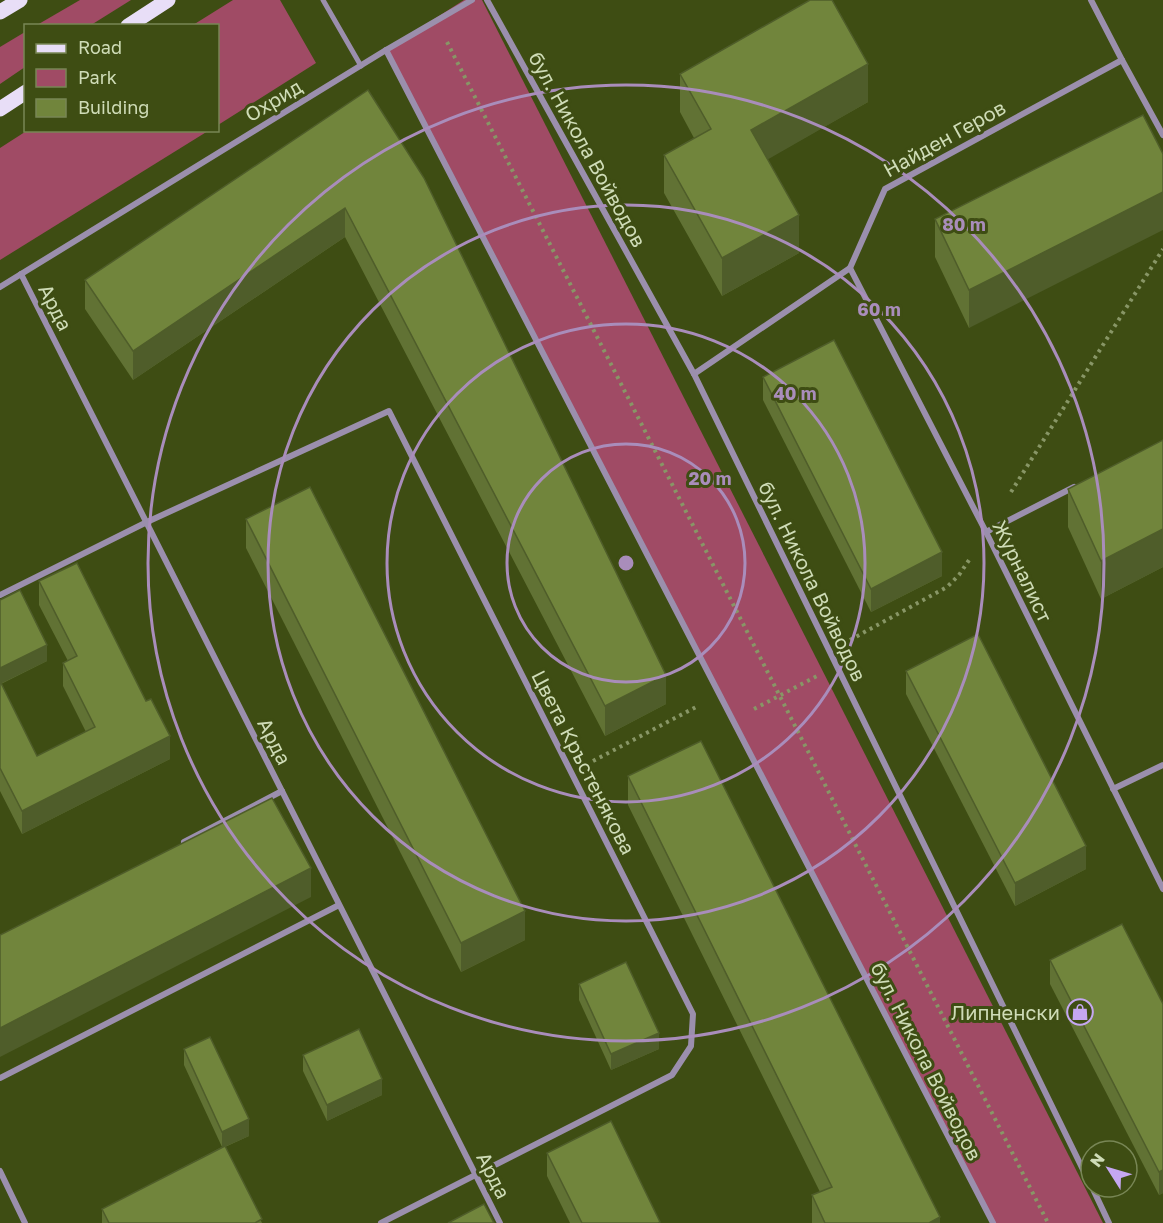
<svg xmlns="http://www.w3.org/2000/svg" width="1163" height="1223" font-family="'Golos Text',sans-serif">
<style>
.green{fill:#a04b65}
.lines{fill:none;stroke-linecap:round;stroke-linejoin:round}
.path{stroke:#889666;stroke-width:4;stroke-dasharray:3 4.5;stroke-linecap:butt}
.pedestrian{stroke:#9b8fad;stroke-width:5}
.minor{stroke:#9b8fad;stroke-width:6}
.primary{stroke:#e8def7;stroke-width:15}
.wall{fill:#617234}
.shaded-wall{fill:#4f5d2a}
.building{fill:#71853c;stroke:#4f5d2a;stroke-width:1.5}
.ring{fill:none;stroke:#a98dbb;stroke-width:3}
.labels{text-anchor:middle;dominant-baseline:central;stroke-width:6;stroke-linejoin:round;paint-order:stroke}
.street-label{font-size:20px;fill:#cfdcb7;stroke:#3e4d13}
.poi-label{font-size:20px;fill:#cfdcb7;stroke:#3e4d13;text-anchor:end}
.centre{fill:#a98dbb;stroke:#3e4d13;stroke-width:3}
.ring-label{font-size:18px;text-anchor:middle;font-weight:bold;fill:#a98dbb;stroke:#3e4d13;stroke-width:6;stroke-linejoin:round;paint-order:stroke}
</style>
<rect width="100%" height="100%" fill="#3e4d13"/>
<g class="green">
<polygon points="80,0 131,0 91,25 37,25"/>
<polygon points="233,0 280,0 316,63 218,125 218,26 193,25"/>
<polygon points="464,0 482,0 1103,1223 993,1223 386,50"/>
<polygon points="25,32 25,67 0,84 0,47"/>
<polygon points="28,130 208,130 208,131 0,260 0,148"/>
</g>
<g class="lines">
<g class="path">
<polyline points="447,42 1048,1223"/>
<polyline points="1011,492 1163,249"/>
<polyline points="850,640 947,587 959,575 971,557"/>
<polyline points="754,709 817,676"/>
<polyline points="593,761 698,706"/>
</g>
<polyline class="pedestrian" points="323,0 361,66"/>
<g class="minor">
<polyline points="487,0 694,374 1091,1186"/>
<polyline points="1091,0 1122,60"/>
<polyline points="386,50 993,1223"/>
<polyline points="850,268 986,532 1163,889"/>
<polyline points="21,274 500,1223"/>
<polyline points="0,287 386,50 472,0"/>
<polyline points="694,374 850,268 885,189 1122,60 1163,135"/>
<polyline points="986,532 1074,487"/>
<polyline points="0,595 147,522 389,411 693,1014 691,1046 672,1075 381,1223"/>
<polyline points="1113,789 1163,765"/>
<polyline points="184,842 282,791"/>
<polyline points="0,1078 339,905"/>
<polyline points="0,1171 25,1223"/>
<polyline points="1092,1187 1109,1223"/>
</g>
<g class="primary">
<polyline points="0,12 20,0"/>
<polyline points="128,26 168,0"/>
<polyline points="0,109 26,92"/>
</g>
</g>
<g class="wall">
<polygon points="680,74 868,102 767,159 799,253 722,296 664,193 664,155 694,138 680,112"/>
<polygon points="368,90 666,704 605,736 345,237 133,380 85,309 85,280"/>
<polygon points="1143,115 969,328 935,257 935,219"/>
<polygon points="763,377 942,576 871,612 763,400"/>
<polygon points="1163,440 1163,567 1101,599 1068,527 1068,489"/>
<polygon points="246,519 525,940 461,972 246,548"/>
<polygon points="39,581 170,759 22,834 0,791 0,600 47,661 1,684 37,756 86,732 63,686 63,663 68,661 39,605"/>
<polygon points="906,671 1086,869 1015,906 906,694"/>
<polygon points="628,776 940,1223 812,1223 812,1195 820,1192 628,805"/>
<polygon points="1050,960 1163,1004 1163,1193 1159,1195 1050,984"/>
<polygon points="579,984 659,1049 611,1070 579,1000"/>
<polygon points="184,1049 249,1136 225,1147 262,1223 102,1223 102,1209 222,1147 184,1065"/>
<polygon points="303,1055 382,1095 327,1121 303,1071"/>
<polygon points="547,1153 660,1223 570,1223 547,1176"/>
</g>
<g class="shaded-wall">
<polygon points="868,64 868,102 751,169 751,130"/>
<polygon points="1163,192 1163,230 969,328 969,290"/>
<polygon points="345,208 345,237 133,380 133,351"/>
<polygon points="799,215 799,253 722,296 722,258"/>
<polygon points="1163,529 1163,567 1101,599 1101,561"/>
<polygon points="942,552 942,576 871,612 871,589"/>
<polygon points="47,645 47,661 0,684 0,668"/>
<polygon points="666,675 666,704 605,736 605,706"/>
<polygon points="170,736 170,759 22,834 22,811"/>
<polygon points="1086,846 1086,869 1015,906 1015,883"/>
<polygon points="311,868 311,897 0,1057 0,1028"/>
<polygon points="525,911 525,940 461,972 461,943"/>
<polygon points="659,1033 659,1049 611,1070 611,1054"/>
<polygon points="382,1079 382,1095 327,1121 327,1105"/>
<polygon points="249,1119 249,1136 222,1148 222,1132"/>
<polygon points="1163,1170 1163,1193 1159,1195 1159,1172"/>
<polygon points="940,1217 940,1223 929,1223"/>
</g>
<g class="building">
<polygon points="810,0 832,0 868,64 751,130 799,215 722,258 664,155 711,129 680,74"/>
<polygon points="368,90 424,178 666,675 605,706 345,208 133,351 85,280"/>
<polygon points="1143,115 1163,154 1163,192 969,290 935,219"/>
<polygon points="834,340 942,552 871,589 763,377"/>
<polygon points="1163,440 1163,529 1101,561 1068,489"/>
<polygon points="310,487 525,911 461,943 246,519"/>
<polygon points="77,563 146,701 151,699 170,736 22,811 0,768 0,681 37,756 95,727 63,663 77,656 39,581"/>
<polygon points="20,590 47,645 0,668 0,600"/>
<polygon points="978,634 1086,846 1015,883 906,671"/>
<polygon points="701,741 940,1217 929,1223 825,1223 812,1195 832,1187 628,776"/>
<polygon points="272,798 311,868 0,1028 0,935"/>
<polygon points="1122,924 1163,1004 1163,1170 1159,1172 1050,960"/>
<polygon points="626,962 659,1033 611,1054 579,984"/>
<polygon points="359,1029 382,1079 327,1105 303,1055"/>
<polygon points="210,1037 249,1119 222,1132 184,1049"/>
<polygon points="611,1121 660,1222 658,1223 582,1223 547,1153"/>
<polygon points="225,1146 262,1219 255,1223 109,1223 102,1209"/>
<polygon points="484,1204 494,1223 448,1223"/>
</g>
<g class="ring">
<circle cx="626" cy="563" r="119"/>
<circle cx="626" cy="563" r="239"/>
<circle cx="626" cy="563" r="358"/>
<circle cx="626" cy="563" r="478"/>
</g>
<defs>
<g id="shop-ring" transform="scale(1.35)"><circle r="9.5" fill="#3e4d13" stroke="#c5a7f1" stroke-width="1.5"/><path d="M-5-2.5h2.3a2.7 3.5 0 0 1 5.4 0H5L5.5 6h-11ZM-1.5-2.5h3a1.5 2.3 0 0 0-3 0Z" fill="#c5a7f1"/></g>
</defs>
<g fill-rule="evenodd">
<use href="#shop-ring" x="1080" y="1012"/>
</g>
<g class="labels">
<g class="street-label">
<text transform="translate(273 100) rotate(-31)">Охрид</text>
<text transform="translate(944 138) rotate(-29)">Найден Геров</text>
<text transform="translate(588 149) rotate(61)">бул. Никола Войводов</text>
<text transform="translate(56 307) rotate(63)">Арда</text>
<text transform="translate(1023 571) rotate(64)">Журналист</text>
<text transform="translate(813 581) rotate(64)">бул. Никола Войводов</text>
<text transform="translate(275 741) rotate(63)">Арда</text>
<text transform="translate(584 762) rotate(63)">Цвета Кръстенякова</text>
<text transform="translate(927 1061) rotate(63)">бул. Никола Войводов</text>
<text transform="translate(494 1175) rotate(63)">Арда</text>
</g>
<g class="poi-label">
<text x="1060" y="1012">Липненски</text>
</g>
</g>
<circle cx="626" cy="563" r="9" class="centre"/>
<g class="ring-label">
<text x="964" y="231">80 m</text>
<text x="879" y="316">60 m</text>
<text x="795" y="400">40 m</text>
<text x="710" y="485">20 m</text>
</g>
<rect x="24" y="24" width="195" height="108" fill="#3e4d13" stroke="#788655" stroke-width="1.5"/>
<rect x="36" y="44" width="30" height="9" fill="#e8def7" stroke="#788655" stroke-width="1.5"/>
<text x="78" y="54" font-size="18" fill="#cfdcb7">Road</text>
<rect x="36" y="69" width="30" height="18" fill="#a04b65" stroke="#788655" stroke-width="1.5"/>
<text x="78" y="84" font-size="18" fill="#cfdcb7">Park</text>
<rect x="36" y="99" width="30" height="18" fill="#71853c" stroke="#788655" stroke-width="1.5"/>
<text x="78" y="114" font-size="18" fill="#cfdcb7">Building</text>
<g transform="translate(1109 1169) rotate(307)"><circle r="28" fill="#3e4d13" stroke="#788655" stroke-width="1.5"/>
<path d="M0-4.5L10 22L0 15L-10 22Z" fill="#c5a7f1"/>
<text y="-9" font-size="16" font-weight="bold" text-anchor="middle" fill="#cfdcb7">N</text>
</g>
</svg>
